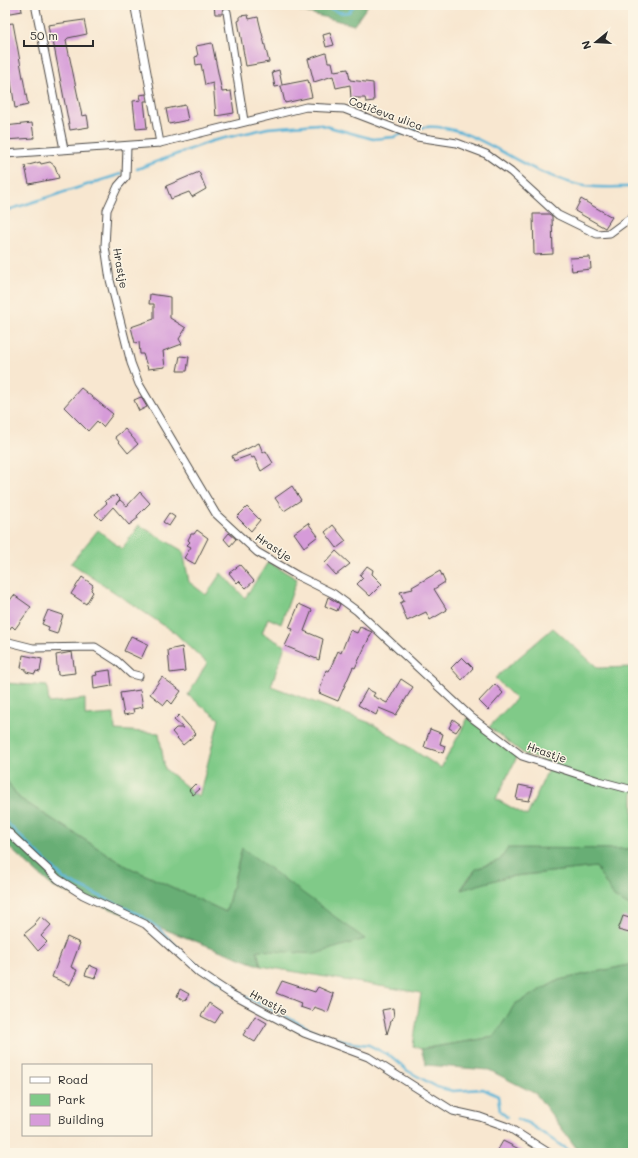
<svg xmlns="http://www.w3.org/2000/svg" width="638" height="1158" font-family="Mali,sans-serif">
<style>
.green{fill:#80ca88;stroke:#567a5a}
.forest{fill:#68ae74;stroke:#4a6c50}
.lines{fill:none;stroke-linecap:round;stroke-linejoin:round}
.stream{stroke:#58b3d6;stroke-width:2.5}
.building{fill:#d69bd9}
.minor-casing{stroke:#4a4744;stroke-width:9}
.minor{stroke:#fff;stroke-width:7}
.labels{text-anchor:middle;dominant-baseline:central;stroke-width:3;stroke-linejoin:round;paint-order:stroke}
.street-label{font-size:11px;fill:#2b2b2b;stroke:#fcf5e5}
</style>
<rect width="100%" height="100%" fill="#fcf5e5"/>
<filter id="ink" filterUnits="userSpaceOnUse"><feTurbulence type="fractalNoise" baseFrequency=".025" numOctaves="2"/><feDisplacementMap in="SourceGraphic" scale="8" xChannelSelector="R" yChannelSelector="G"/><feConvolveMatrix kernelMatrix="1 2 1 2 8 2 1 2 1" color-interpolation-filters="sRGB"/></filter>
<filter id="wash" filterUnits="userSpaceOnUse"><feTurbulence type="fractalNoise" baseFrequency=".012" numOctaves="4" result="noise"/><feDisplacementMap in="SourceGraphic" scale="16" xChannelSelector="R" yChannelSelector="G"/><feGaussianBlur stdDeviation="0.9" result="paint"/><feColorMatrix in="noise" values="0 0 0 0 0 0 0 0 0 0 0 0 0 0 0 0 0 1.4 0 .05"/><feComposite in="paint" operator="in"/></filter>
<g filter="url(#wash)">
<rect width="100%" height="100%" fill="#f8e7d0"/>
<path class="green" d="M 139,525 L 183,551 L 189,582 L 206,595 L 221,573 L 245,598 L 268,562 L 297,579 L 281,624 L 268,618 L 262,633 L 285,646 L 271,686 L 373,724 L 441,768 L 468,718 L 517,757 L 496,799 L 527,816 L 551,763 L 524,754 L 489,727 L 516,699 L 495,678 L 553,628 L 598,668 L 633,667 L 633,849 C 609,848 491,856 476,870 C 470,874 466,883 461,889 L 506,877 L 596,867 L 614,897 L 633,908 L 633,964 L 559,980 L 515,1004 L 494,1037 L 421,1049 L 413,1046 L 421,993 L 261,966 L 256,949 L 315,954 L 242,848 L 226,912 L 126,866 L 19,798 L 5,778 L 5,683 L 47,686 L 49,703 L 85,699 L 85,716 L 114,714 L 115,730 L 159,733 L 165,769 L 199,797 L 219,719 L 188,695 L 207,663 L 175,633 L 71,563 L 98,530 L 122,549 Z"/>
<g class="forest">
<polygon points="278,5 368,5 354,25"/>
<polygon points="5,778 19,798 126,866 226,912 242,848 365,939 315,954 257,950 261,966 53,887 5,844"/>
<polygon points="508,848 633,849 633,908 614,897 596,867 506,877 461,890 476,869 500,860"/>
<polygon points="633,964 633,1153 580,1153 536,1094 489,1070 426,1065 421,1049 494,1037 515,1004 559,980"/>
</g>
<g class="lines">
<g class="stream">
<path d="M 287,5 C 302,12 313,5 328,8 C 338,10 335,14 349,12 L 355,5"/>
<path d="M 408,131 C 457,112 507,161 549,175 C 560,179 573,185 584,186 C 600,188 617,187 633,187"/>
<polyline points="137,169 212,141 268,128 318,124 373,139 394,137 404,133"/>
<polyline points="5,211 121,174"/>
<polyline points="5,821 64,879 142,916 159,929 177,947"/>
<polyline points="191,960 205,972 242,995 321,1034 353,1043 369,1045 392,1057 408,1071 437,1087 453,1091 483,1089 498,1096 500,1111 507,1117"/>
<polyline points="517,1119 528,1123 572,1153"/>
</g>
</g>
<g id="blocks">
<g class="building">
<polygon points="5,5 21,5 22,11 6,14"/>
<polygon points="214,5 223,5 222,14 215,14"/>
<polygon points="248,15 249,19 258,17 269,62 246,66 238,21 240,20 240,16"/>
<polygon points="84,20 87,34 68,38 66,40 82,116 87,115 89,127 70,130 53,41 51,42 48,25"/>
<polygon points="13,23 28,105 15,108 8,62 5,63 5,24"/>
<polygon points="330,33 334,45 326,47 323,35"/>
<polygon points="212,43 222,92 231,91 234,113 216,116 213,83 205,85 201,64 196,65 195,57 198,56 196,46"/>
<polygon points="326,53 328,62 332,62 334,71 348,69 350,80 373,83 374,101 366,102 365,98 351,98 350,85 336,88 333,76 314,82 308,59"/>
<polygon points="279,70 282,85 308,80 312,97 285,103 281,86 275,87 272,72"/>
<polygon points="146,94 147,101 144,101 147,128 136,129 133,101 141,100 140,95"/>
<polygon points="185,105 188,120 169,124 166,109"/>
<polygon points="32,123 34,138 5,140 5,126"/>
<polygon points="40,162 41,164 50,162 55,166 59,178 29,184 25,166"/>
<polygon points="199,172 206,189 192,197 189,192 171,199 166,186"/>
<polygon points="581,199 612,217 605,228 575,211"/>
<polygon points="533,214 549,214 552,216 553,254 534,255"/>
<polygon points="590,257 591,269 572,271 570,258"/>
<polygon points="150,294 170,297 170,318 186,328 179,339 182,344 163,351 165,367 148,369 143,354 140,354 139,342 135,343 131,327 154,319 154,304 149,304"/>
<polygon points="180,356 189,357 187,371 177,371"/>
<polygon points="81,388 113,414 103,427 97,421 88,431 64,407"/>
<polygon points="141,397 147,407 139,411 134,400"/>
<polygon points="125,429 138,444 128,453 115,437"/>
<polygon points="259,443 263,453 266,451 273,463 261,471 254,457 252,458 250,455 234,461 232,456"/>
<polygon points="292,486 301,500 284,511 275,498"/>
<polygon points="140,492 150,503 137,516 138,518 129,525 113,507 101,520 95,514 107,503 105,501 112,496 114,497 116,495 120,499 116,504 120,500 127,506"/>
<polygon points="247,507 260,520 251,531 237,517"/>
<polygon points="169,513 175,517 169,526 163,522"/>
<polygon points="308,523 318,536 304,547 294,533"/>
<polygon points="333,525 346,541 337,548 325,532"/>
<polygon points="197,530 208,538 195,564 184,558 191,547 187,545 190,542 188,540 191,534 194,534"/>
<polygon points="229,533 236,539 230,546 224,539"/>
<polygon points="336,551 350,564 336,575 325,563"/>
<polygon points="240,565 254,581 246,588 239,581 237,583 229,573"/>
<polygon points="367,566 373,570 372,574 382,584 370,596 357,584 363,578 360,575"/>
<polygon points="440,571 445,582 434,589 447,610 430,620 426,612 407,621 400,603 404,601 400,592 413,589 412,587"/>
<polygon points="82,577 93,585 91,590 93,592 86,604 71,594"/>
<polygon points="14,595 31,607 15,629 12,626 5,635 5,607"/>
<polygon points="328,597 340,604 337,611 325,606"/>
<polygon points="299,604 312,610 304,631 323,639 319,660 285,646 293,629 289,628"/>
<polygon points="48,610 63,615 57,634 48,631 49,627 42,624"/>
<polygon points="360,627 372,632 355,668 353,667 338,701 319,693 326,670 329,671 338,651 341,653 350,630 357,633"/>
<polygon points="131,636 148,644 141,659 124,651"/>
<polygon points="182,647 185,671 170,673 168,650"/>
<polygon points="72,652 75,673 58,675 56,655"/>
<polygon points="23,655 42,659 40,672 36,671 35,674 26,672 26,669 21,668"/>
<polygon points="462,657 473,668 462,680 451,668"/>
<polygon points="110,670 112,686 94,689 93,676 97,675 96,672"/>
<polygon points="162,677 181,691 172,704 168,700 164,705 150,694"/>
<polygon points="401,679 413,687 396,715 379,708 376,715 358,705 367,689 375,693 373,696 387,703"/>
<polygon points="495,684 503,693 488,710 479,701"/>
<polygon points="140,690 143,707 133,709 134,713 124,715 120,693"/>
<polygon points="179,715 196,734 183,745 172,732 176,728 183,728 174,720"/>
<polygon points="453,719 461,725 456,732 449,728"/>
<polygon points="430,729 443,734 440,744 445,746 443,753 424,747"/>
<polygon points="195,784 200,789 193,795 189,790"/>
<polygon points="519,785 533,788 529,801 516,799"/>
<polygon points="41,916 51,925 41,936 47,942 38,951 24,934 36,924 35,923"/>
<polygon points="623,916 633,919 633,934 618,930"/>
<polygon points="67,937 80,943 71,967 77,970 70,985 52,977"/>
<polygon points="89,965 98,969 95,978 85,975"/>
<polygon points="282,981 315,992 318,987 334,994 328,1012 314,1007 312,1011 300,1007 301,1003 276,993"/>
<polygon points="180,989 189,994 185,1001 177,996"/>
<polygon points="209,1003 222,1012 215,1023 201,1016"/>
<polygon points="393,1008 394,1017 392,1018 387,1034 382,1010"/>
<polygon points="255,1016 267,1023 255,1042 243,1035"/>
<polygon points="503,1141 527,1153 496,1153"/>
</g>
</g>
</g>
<g filter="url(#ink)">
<use href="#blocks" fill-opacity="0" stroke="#4a4744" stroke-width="1"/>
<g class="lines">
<g class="minor-casing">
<g id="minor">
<polyline points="135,8 160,143"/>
<polyline points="36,9 64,149"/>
<polyline points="227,12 244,121"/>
<polyline points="127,146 126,177 118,186 107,210 105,246 110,280 131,363 139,384 216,514 257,552 298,576 334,594 357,611 471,717 522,756 599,781 633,790"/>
<polyline points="5,154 160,143 306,107 344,109 417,137 457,143 486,154 511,172 558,215 597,234 610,233 633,216"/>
<polyline points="5,641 33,648 95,647 117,661 131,674 139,676"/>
<polyline points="5,829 58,879 83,895 145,924 199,973 231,994 304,1033 368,1057 453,1111 480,1117 508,1127 549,1153"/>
</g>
</g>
<use href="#minor" class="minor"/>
</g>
</g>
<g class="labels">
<g class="street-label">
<text transform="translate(386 113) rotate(20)">Cotičeva ulica</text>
<text transform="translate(121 268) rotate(80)">Hrastje</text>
<text transform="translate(274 547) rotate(34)">Hrastje</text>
<text transform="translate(547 752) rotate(19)">Hrastje</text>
<text transform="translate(269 1002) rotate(28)">Hrastje</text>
</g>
</g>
<rect width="638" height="1158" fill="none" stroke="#fcf5e5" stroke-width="20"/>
<rect x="22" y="1064" width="130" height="72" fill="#fcf5e5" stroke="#a8a49b"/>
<rect x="30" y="1077" width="20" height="6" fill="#ffffff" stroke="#a8a49b"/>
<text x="58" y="1084" font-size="12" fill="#2b2b2b">Road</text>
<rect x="30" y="1094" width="20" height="12" fill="#80ca88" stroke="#a8a49b"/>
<text x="58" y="1104" font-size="12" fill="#2b2b2b">Park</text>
<rect x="30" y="1114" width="20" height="12" fill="#d69bd9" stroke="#a8a49b"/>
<text x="58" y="1124" font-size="12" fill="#2b2b2b">Building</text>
<g transform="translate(596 42) rotate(252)" stroke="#fcf5e5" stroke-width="3" paint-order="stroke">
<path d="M0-3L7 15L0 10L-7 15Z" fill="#2b2b2b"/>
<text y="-6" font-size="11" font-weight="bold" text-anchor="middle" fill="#2b2b2b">N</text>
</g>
<path d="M24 40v6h69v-6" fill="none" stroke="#2b2b2b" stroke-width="2"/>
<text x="30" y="40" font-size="12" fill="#2b2b2b" stroke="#fcf5e5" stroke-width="3" paint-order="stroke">50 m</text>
</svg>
